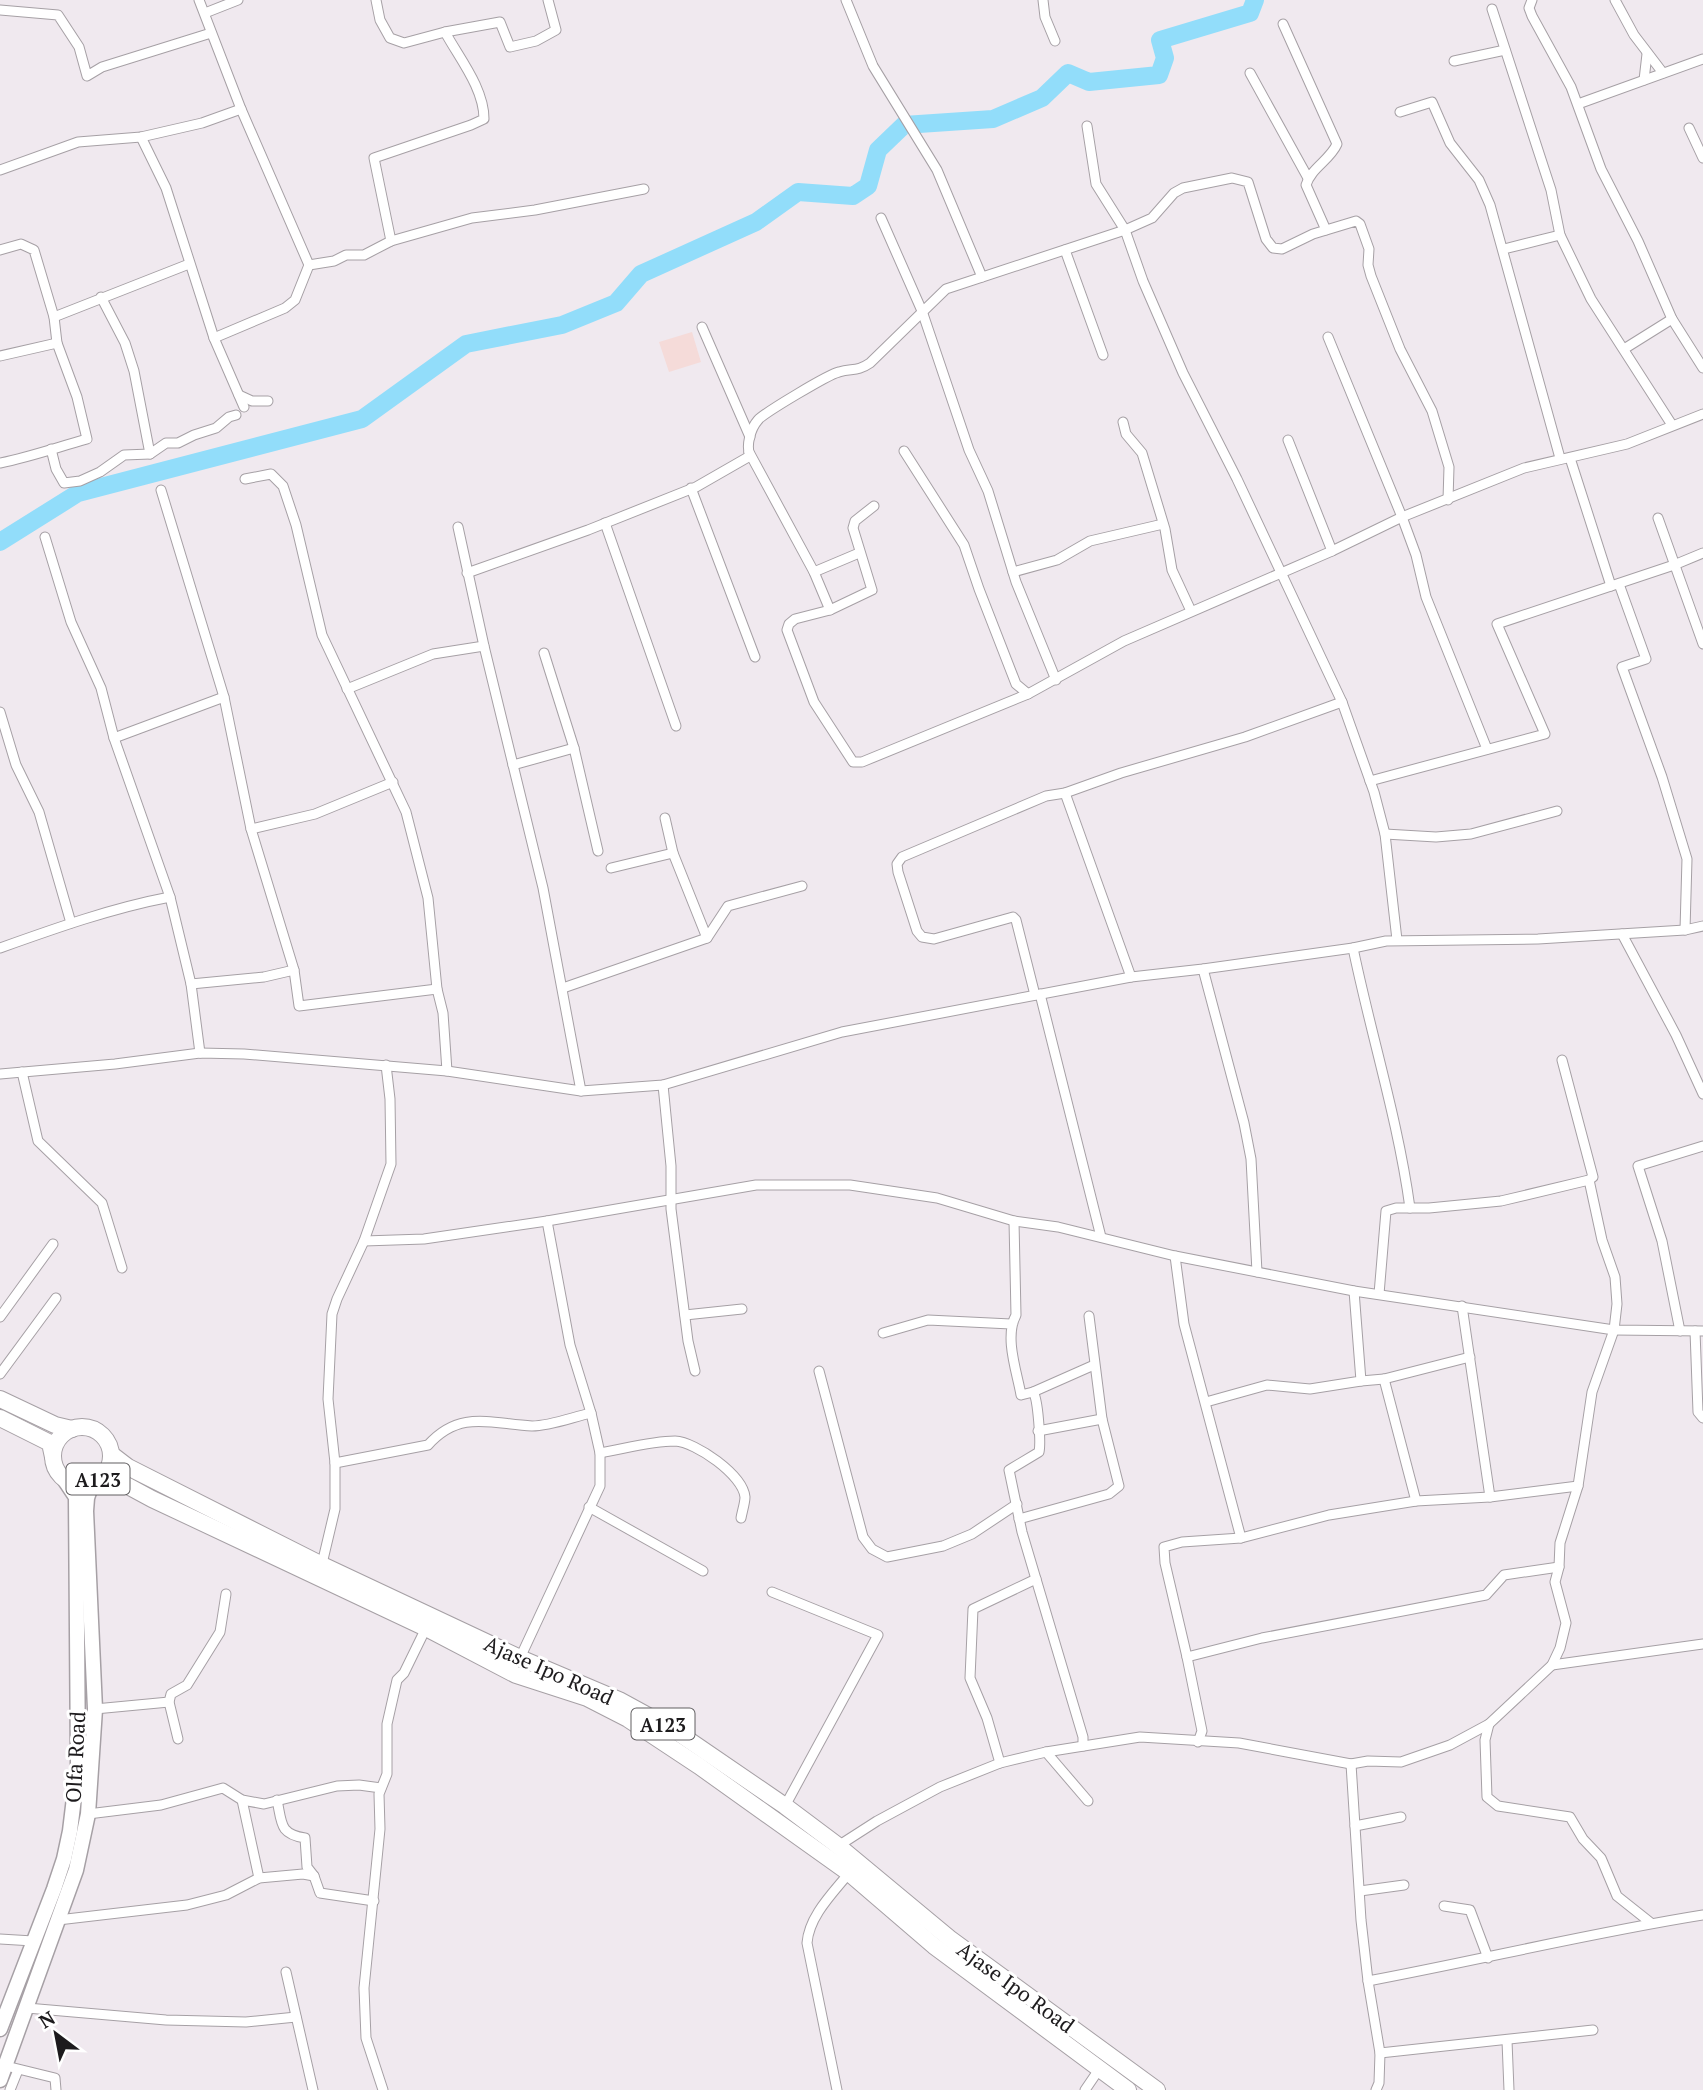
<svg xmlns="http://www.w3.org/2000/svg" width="1703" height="2090" font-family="'PT Serif',serif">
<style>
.education{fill:#f5dbd9}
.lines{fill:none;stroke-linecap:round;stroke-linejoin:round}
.river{stroke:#92ddfa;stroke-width:18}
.street-casing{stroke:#a6a0a5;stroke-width:11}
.primary-casing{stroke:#a6a0a5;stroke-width:17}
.highway-casing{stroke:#a6a0a5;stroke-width:18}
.street{stroke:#fff;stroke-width:9}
.primary{stroke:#fff;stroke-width:14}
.highway{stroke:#fff;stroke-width:16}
.labels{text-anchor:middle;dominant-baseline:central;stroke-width:6;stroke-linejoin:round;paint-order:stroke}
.shield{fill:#fff;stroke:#615f61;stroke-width:2}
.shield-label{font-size:19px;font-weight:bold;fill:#1d1b1d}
.street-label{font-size:21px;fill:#1d1b1d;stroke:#fff}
</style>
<rect width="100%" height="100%" fill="#f0e9ef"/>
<polygon class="education" points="692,332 701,362 669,372 659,342"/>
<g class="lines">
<polyline class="river" points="0,542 78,493 362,419 466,344 562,325 616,303 641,274 756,222 798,192 853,196 868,186 878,150 904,125 993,119 1042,98 1068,73 1089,82 1159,75 1165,58 1160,40 1250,13 1255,0"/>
<g class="street-casing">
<g id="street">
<polyline points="199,0 241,109 309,265 334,261 346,255 364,255 391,241 472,218 535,210 644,189"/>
<polyline points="376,0 380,20 390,38 404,43 445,32 500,22 510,47 536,41 556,30 548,0"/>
<polyline points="846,0 873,66 937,170 982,277"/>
<polyline points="1043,0 1045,17 1055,41"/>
<polyline points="1532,0 1529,8 1532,16 1571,87 1601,169 1638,241 1672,319 1703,368"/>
<polyline points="1615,0 1634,35 1663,73"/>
<polyline points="1492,9 1551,190 1560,235 1591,299 1672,425"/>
<polyline points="0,10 58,15 79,47 87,76 102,67 211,33"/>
<polyline points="205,13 238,0"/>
<path d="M 1283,24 L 1337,144 C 1330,160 1311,168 1306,185 L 1326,230"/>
<polyline points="1454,61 1505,50"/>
<polyline points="1250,73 1308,178"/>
<polyline points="1644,80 1647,54"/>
<polyline points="1578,104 1703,59"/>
<polyline points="1400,112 1432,102 1450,143 1479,180 1490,205 1560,458"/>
<polyline points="1087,126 1096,184 1125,230 1143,281 1183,373 1237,479 1342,702 1374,792 1385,834 1397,940"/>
<polyline points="1689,128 1703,158"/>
<polyline points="141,137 166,188 214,338 244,407"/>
<polyline points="0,170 78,142 141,137 202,123 241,109"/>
<polyline points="881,218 922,311 969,450 988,491 1016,582 1056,680"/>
<path d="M 391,241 L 374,158 L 471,125 L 484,119 C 484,88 459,58 445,32"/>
<polyline points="1504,249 1560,235"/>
<path d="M 0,250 L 21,244 L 34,250 L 54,317 L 57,343 L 77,397 L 87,439 C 58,447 30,457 0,463"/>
<polyline points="1065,250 1103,355"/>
<polyline points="101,297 125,343 134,371 150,454"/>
<polyline points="54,317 189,264"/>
<polyline points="702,327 750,437"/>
<polyline points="1328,337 1402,517 1416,555 1426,597 1487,749"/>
<polyline points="214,338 285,308 295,300 309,265"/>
<polyline points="1624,349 1672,319"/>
<polyline points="0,356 57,343"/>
<polyline points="239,395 252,401 268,401"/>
<polyline points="1123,422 1126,434 1142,453 1165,529 1172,570 1191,611"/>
<polyline points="1288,440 1332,551"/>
<polyline points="51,449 56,469 64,483 80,481 100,472 124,455 150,454 166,443 178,443 194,435 216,428 229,417 236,415"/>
<polyline points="904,451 964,545 979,589 1016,684 1028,694"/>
<polyline points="749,452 814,572 830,610"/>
<polyline points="1570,458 1611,586"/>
<polyline points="245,479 271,474 283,486 296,525 322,635 406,812 428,898 437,989 443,1013 447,1071"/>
<polyline points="691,488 755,657"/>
<polyline points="161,490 224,697 251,829 294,970 299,1006 437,989"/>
<polyline points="874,506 855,521 853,528 872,590 830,610 795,619 789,624 787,630 814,702 853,762 862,762 1028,694 1124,641 1332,551 1402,517 1524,468 1627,444 1703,414"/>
<polyline points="1658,518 1703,644"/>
<polyline points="605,523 676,726"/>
<polyline points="458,527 484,646 543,888 581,1091"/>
<polyline points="45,537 71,622 101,688 114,738 170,897 191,984 200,1053"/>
<polyline points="814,572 859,553"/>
<polyline points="1013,572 1057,560 1090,541 1163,524"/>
<path d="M 467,573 L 588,530 L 696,487 L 750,456 C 746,446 750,429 758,420 C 764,413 829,374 839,372 C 852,368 857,372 870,363 L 946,289 L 1125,230 L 1152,218 L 1174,193 L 1183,188 L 1232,178 L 1248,182 L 1266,239 L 1273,248 L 1282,249 L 1313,234 L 1356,221 L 1360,224 L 1369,249 L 1368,265 L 1371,276 L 1400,349 L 1432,411 L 1449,467 L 1448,500"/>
<polyline points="1619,584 1646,659 1622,667 1662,777 1687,859 1685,930"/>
<polyline points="544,653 574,748 598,851"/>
<polyline points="347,689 433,654 484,646"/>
<polyline points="0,712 16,765 39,812 71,923"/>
<polyline points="114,738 224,697"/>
<polyline points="513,765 574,748"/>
<polyline points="1370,781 1545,734 1497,624 1674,565 1703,553"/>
<polyline points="1065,793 1131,977"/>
<polyline points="665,818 673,853"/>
<polyline points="251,829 315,814 393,782"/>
<polyline points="1385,834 1436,837 1471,834 1557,811"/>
<polyline points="611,868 673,853 707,938"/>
<polyline points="1622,934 1676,1035 1703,1094"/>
<path d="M 0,948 C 56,928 112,908 170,897"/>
<path d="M 1353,948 C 1371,1035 1398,1120 1410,1208 L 1396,1208 L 1386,1211 L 1379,1294"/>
<polyline points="1203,969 1244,1123 1251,1159 1257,1272"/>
<polyline points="191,984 264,977 294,970"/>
<polyline points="563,988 707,938 728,906 802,886"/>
<polyline points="1040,994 1101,1237"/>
<polyline points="1035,995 1016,920 1013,917 934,939 922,937 917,931 898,872 897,864 902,857 1046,796 1065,793 1121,773 1245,737 1342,702"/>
<polyline points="22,1072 38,1141 102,1203 122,1268"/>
<polyline points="0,1074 115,1064 200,1053 244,1054 447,1071 581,1091 663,1085 842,1032 1131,977 1203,969 1353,948 1386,941 1538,939 1685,930 1703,926"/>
<polyline points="663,1085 671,1166 671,1209 688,1341 695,1371"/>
<polyline points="1410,1208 1429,1208 1501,1201 1589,1180"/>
<path d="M 1014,1221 L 1016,1315 C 1004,1337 1017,1372 1021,1395 L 1033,1392 C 1038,1398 1041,1443 1039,1452 L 1009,1470 L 1022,1532 L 1083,1737 L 1083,1746"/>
<polyline points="364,1241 424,1239 547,1221 756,1185 850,1185 937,1198 1014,1221 1058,1227 1175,1256 1354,1291 1614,1330 1703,1331"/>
<polyline points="1175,1256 1184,1324 1241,1538"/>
<polyline points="1462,1306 1490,1497"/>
<polyline points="685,1315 742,1309"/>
<polyline points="0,1317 53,1244"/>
<polyline points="1680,1331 1662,1241 1638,1166 1703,1146"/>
<polyline points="1695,1331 1698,1412 1703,1418"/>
<polyline points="883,1333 928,1320 1011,1324"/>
<polyline points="819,1371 863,1537 872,1549 887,1557 943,1546 972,1534 1017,1504"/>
<polyline points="0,1374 56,1298"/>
<polyline points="1384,1379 1416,1501"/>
<polyline points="1361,1381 1384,1379 1470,1357"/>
<polyline points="1033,1392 1094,1365"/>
<polyline points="1206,1402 1267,1385 1310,1389 1361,1381 1354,1291"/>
<polyline points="1038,1431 1102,1419"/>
<path d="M 600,1453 C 624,1449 651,1441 675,1441 C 696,1442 743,1475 745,1497 C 745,1503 742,1512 741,1518"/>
<path d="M 335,1463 L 428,1445 C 460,1409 492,1424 532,1426 C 550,1426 573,1417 591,1413"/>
<polyline points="589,1507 703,1571"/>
<polyline points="1019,1519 1109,1494 1119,1486 1102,1419 1089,1316"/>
<polyline points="321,1568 335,1509 335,1463 328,1399 332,1314 337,1299 364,1241 391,1164 390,1099 386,1065"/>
<polyline points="772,1592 878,1635 785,1806"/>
<polyline points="1187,1657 1262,1638 1486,1595 1504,1575 1559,1567"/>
<polyline points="520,1658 600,1486 600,1453 591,1413 570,1345 547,1221"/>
<polyline points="1552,1665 1703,1644"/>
<polyline points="95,1709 169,1702"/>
<polyline points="1489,1724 1485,1740 1487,1797 1498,1806 1570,1817 1583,1839 1601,1858 1617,1896 1651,1923"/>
<polyline points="178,1739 169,1702 171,1694 187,1685 220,1632 226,1594"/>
<polyline points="1198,1742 1202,1731 1187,1657 1165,1563 1164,1547 1182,1542 1241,1538 1329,1515 1416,1501 1490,1497 1578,1486"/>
<polyline points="1046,1752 1088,1801"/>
<polyline points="1000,1763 987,1718 970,1678 973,1609 1036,1579"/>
<polyline points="1351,1764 1361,1920 1368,1981 1380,2053 1379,2083 1376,2090"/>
<polyline points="242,1800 259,1878"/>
<path d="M 277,1800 C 282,1823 279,1834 305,1838 L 307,1867 L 314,1876 L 320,1893 L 374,1901"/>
<polyline points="88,1814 161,1805 223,1788 242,1800 264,1804 337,1786 359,1785 381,1788"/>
<polyline points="1355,1826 1401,1817"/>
<polyline points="835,1848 877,1821 940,1787 1000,1763 1046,1752 1140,1737 1239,1743 1351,1764 1368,1761 1401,1762 1450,1745 1489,1724 1552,1665 1560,1648 1566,1623 1555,1582 1559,1567 1560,1543 1578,1486 1592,1392 1614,1330 1617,1304 1615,1277 1602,1240 1589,1180 1593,1177 1562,1060"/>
<polyline points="1360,1891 1404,1885"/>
<polyline points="1444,1906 1470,1910 1488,1958"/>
<polyline points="58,1920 187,1905 226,1895 259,1878 303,1874 314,1876"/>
<polyline points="0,1939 33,1941"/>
<polyline points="286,1972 313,2090"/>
<path d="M 1368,1981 C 1480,1960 1590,1933 1703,1915"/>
<polyline points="27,2008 166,2020 246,2022 296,2017"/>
<polyline points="1507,2041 1509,2090"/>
<polyline points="1380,2053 1593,2030"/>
<polyline points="6,2066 55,2078 56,2090"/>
<polyline points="10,2090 18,2070"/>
<polyline points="383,2090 366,2038 364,1988 380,1829 379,1794 387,1774 387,1724 397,1680 404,1673 426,1628"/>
<path d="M 837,2090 L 807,1943 C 809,1916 833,1893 849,1873"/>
<polyline points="1085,2090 1100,2068"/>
</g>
</g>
<g class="primary-casing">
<g id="primary">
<polyline points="0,2029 54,1889 64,1859 70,1831 78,1765 76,1497 62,1476"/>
<polyline points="0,2080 76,1870 88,1814 95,1709 86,1511 87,1498 92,1483"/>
</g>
</g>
<g class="highway-casing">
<g id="highway">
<polyline points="0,1399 55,1425 72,1429"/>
<polyline points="0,1418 50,1443 53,1457"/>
<circle cx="82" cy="1456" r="29"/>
<polyline points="111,1454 128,1467 322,1565 520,1658 619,1700 674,1730 785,1806 837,1845 949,1938 1157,2090"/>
<polyline points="100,1479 115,1479 152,1499 426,1628 516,1675 587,1698 628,1719 699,1766 849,1873 934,1946 1128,2090"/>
</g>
</g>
<use href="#street" class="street"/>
<use href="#primary" class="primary"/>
<use href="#highway" class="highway"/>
</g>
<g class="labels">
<g class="shield">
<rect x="66.5" y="1463.5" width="63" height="31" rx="5"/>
<rect x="631.5" y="1708.5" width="63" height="31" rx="5"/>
</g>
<g class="shield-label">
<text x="98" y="1479">A123</text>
<text x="663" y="1724">A123</text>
</g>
<g class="street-label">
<text transform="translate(549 1670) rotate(24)">Ajase Ipo Road</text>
<text transform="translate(75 1757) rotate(-87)">Olfa Road</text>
<text transform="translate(1016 1987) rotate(36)">Ajase Ipo Road</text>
</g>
</g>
<g transform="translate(56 2034) rotate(328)" stroke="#ffffff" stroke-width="5" paint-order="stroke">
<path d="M0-5L12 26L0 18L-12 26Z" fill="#1d1b1d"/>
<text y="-10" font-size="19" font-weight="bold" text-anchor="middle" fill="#1d1b1d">N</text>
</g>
</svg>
